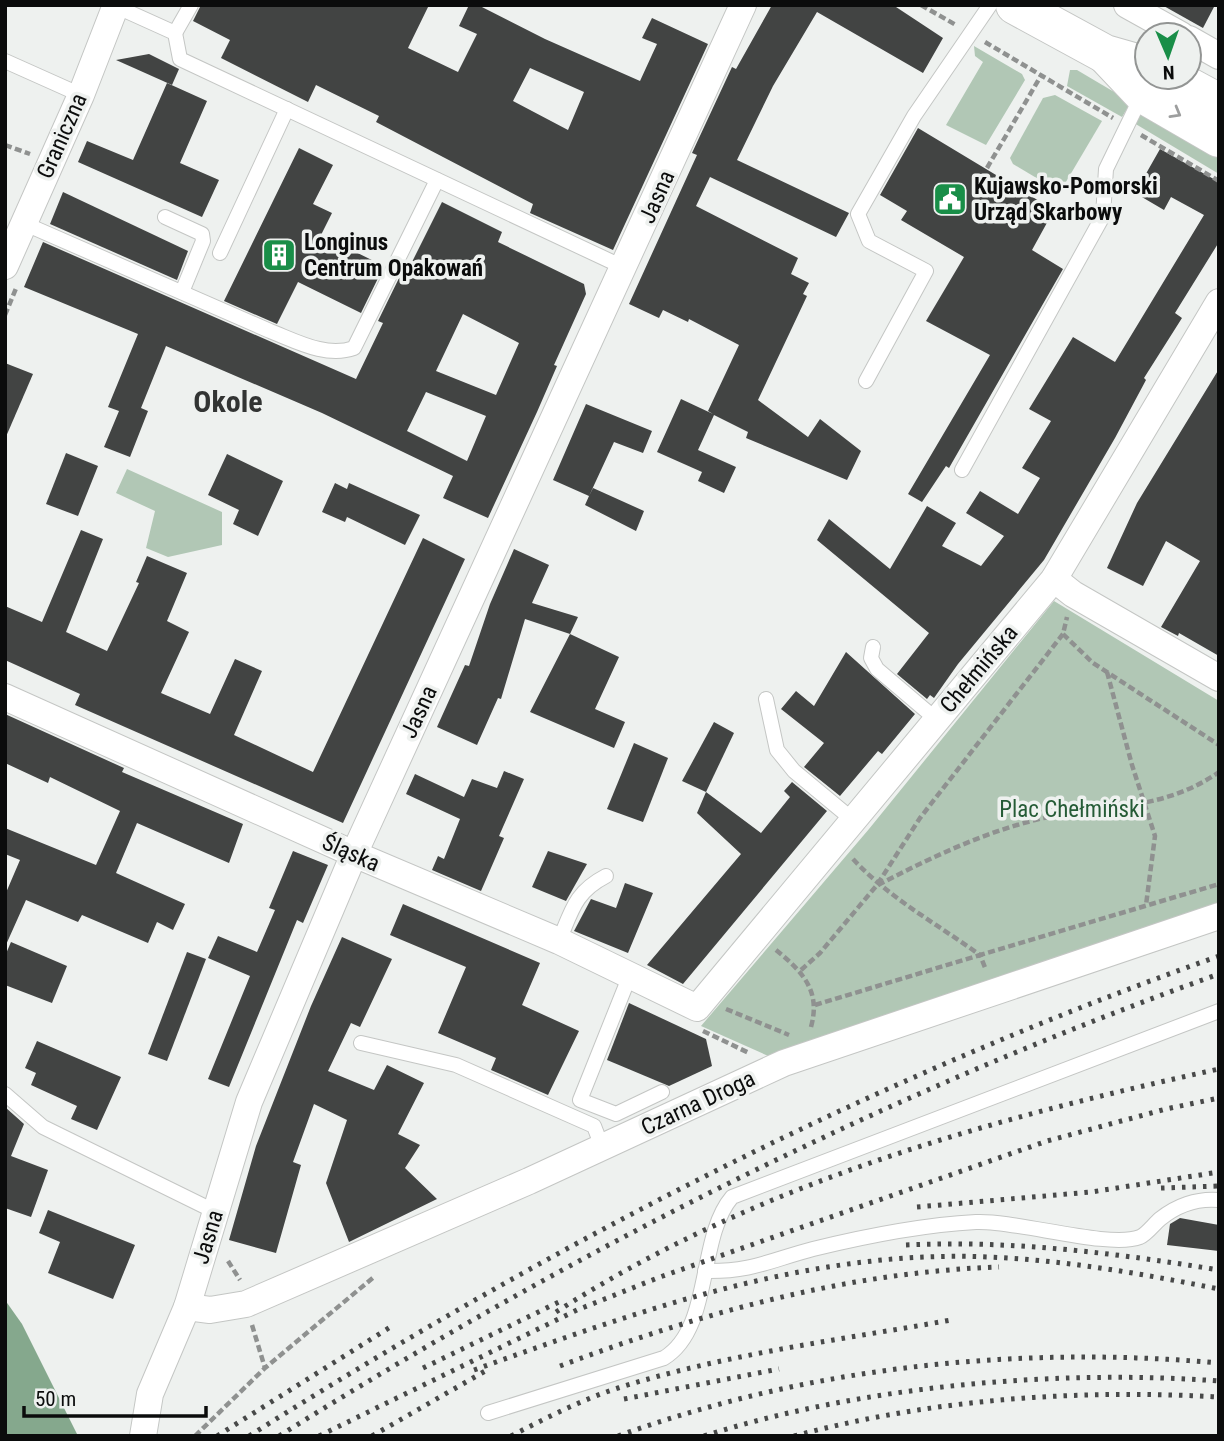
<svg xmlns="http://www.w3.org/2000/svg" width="1224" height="1441" font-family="'Roboto Condensed',sans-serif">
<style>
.green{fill:#b1c7b5}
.water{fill:#85a88d}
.building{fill:#424443;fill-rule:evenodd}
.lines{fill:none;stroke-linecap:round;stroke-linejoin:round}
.service-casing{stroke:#c4c6c4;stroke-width:16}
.minor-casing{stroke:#c4c6c4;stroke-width:28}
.secondary-casing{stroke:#c4c6c4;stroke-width:40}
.path{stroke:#8f9190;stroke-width:4.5;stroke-dasharray:7 3.5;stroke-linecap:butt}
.service{stroke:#fff;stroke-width:14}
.minor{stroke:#fff;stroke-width:26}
.secondary{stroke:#fff;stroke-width:38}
.rail{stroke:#484949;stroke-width:5;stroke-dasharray:3.5 7;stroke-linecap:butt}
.oneway{stroke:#9d9e9e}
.labels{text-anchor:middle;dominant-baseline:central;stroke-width:7;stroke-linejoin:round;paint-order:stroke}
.street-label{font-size:23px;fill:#0b0c0c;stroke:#eef1ef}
.poi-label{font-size:23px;font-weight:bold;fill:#0b0c0c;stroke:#eef1ef;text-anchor:start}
.park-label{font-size:23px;fill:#255b36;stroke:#eef1ef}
.district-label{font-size:30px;font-weight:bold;fill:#323433;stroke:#eef1ef}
</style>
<rect width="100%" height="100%" fill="#eef1ef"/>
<g class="green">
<polygon points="974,46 1022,74 1025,80 986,145 946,125 983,62 975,56"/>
<polygon points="1070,70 1077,70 1126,99 1128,107 1122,117 1067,86"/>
<polygon points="1055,95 1102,121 1060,192 1013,164 1010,158 1043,98"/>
<polygon points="1138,112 1219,152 1219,174 1134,123"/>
<polygon points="127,469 222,512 222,545 168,557 146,548 155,511 116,493"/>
<polygon points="1054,601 1219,701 1219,916 784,1063 701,1026 869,829"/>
</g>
<polygon class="water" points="5,1300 22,1324 78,1436 5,1436"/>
<g class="building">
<path d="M 201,5 L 429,5 L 408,48 L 458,72 L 477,34 L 459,26 L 469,5 L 478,5 L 545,39 L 640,81 L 657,44 L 642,38 L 652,18 L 708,44 L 613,250 L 530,213 L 533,204 L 376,122 L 379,116 L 316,85 L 308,102 L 221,58 L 230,40 L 193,21 ZM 530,68 L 584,92 L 568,130 L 513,101 Z"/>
<polygon points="772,5 893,5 943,38 923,73 817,12 773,86 737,160 849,213 836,237 710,177 696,206 798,258 791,274 809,283 803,294 807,296 758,400 808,437 820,419 861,451 847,480 746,438 748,432 714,415 698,450 736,467 724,493 698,481 702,472 657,452 681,399 713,414 708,411 739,345 689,319 688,322 663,310 659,318 629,304 697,155 692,153 732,67 736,69"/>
<polygon points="1162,5 1215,5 1203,28"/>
<polygon points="149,54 179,69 172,85 116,60"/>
<polygon points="167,83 207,101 180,163 219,180 202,217 78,162 87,141 133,160"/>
<polygon points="918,128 1054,210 1032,250 1063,269 949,468 946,466 922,502 908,494 990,355 926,321 964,257 901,220 907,211 880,195"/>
<polygon points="299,148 333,165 313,204 332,213 321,235 384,266 361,313 298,282 277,324 224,301"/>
<polygon points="1160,149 1219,182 1219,242 1175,313 1182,318 1144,378 1146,380 1115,438 1044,560 958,664 934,698 930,695 927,699 897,674 929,633 817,540 829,519 890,569 927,506 956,523 942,546 981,566 1004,536 966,513 980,491 1018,514 1040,478 1022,468 1051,421 1029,409 1073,337 1115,362 1204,215 1171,197 1164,210 1135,193"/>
<polygon points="63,192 188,251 177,280 50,224"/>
<path d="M 442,202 L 502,232 L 498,242 L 584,284 L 586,294 L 554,365 L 557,366 L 537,412 L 488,518 L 443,498 L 453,476 L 322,413 L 166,346 L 141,408 L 148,411 L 130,457 L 104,447 L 119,411 L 108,407 L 138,334 L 24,287 L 43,242 L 356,379 L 383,323 L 378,321 L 401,274 L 405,276 ZM 463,314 L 519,343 L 496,395 L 436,371 ZM 426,392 L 486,416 L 467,461 L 407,431 Z"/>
<polygon points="5,363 33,374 5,439"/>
<polygon points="1219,369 1219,656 1179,633 1178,636 1161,627 1200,561 1166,541 1143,586 1107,568 1137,503"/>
<polygon points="586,404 652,431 643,453 614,442 589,496 593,488 644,511 636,531 585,505 589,496 553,480"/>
<polygon points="66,453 98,466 78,516 46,504"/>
<polygon points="227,454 283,481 258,536 233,524 239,510 208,495"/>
<polygon points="335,483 347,489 349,483 420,515 405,545 347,517 345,522 322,512"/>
<polygon points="81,530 103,539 66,632 107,651 139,583 136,582 147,556 187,573 167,621 189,632 161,693 210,714 235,659 262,671 234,735 313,772 423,538 465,559 343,823 75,705 80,694 5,660 5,606 42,622"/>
<polygon points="514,549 549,565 532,603 578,617 570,634 525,619 501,699 498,698 477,745 437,727 465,665 469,666 490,604"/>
<polygon points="570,634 619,657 595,709 625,722 614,748 530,712"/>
<polygon points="846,652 915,714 882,754 878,751 840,796 804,767 824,743 781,709 796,691 814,706"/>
<polygon points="5,714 124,768 122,772 243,824 229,863 137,823 116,873 185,904 173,930 157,922 148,943 82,915 78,922 26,900 5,947 5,895 20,860 5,854 5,828 96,865 120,811 50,777 48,783 5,763"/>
<polygon points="714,722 734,733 706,792 682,781"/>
<polygon points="634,743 668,758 643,822 607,809"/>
<polygon points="504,771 524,779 499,836 504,838 481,891 432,870 438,856 444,859 460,819 406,794 415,774 464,797 472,779 497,788"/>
<polygon points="792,782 827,811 683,984 647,965 741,854 697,813 706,792 761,833 790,797 784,791"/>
<polygon points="293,851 328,865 303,923 297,920 229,1087 208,1079 250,976 208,958 218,936 257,952 275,910 269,908"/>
<polygon points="548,851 587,864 566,901 532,887"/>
<polygon points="625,883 653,893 628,953 574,931 591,899 616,908"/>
<polygon points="403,904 540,963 522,1005 579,1031 548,1095 491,1070 496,1058 438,1033 466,967 390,935"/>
<polygon points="342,937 392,959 360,1027 351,1023 328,1071 374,1090 387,1065 424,1083 398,1134 420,1145 405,1168 437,1199 349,1242 326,1183 347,1120 314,1104 293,1162 301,1165 276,1253 229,1240 256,1146 311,1006"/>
<polygon points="11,942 67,966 52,1003 5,985 5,956"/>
<polygon points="187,952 206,959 167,1061 148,1054"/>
<polygon points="629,1003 706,1039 712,1066 669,1086 607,1060"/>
<polygon points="37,1041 121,1077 97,1130 71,1119 77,1106 31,1085 36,1073 25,1068"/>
<polygon points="5,1107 24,1124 11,1156 48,1170 31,1217 5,1208"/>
<polygon points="48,1210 135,1245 113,1299 48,1273 60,1242 39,1233"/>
<polygon points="1180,1218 1219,1225 1219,1251 1167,1245 1170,1224"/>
</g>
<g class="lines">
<g class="service-casing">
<g id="service">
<polyline points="113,5 175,33 180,59 625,268"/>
<polyline points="175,33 191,5"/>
<polyline points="5,61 81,95"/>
<polyline points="165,217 202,234 203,241 182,292"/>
<path d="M 23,223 L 270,331 C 296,341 326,358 354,348 L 437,180"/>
<polyline points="220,253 287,109"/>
<polyline points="866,381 926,271 869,241 858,214 914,116 990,5"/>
<polyline points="962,470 1103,216 1106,169 1142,95"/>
<polyline points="873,647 871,658 877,669 937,720"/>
<polyline points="766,699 777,750 794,771 853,820"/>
<path d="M 559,941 C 572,910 575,892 606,876"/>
<polyline points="630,975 580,1100 616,1114 662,1092"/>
<polyline points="361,1043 456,1065 594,1126 602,1147"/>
<polyline points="5,1094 43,1127 216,1212"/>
<path d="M 705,1271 C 752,1272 771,1260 813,1249 C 866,1236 921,1225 976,1222 C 1016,1220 1109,1249 1140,1237 C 1147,1234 1154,1224 1160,1219 C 1176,1206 1197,1198 1219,1200"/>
<path d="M 488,1413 L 664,1358 C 713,1328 697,1238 732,1197 L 1219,1011"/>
</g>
</g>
<g class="minor-casing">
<g id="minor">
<polyline points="1127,5 1181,35"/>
<polyline points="1189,39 1219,56"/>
<polyline points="5,266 81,95 116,5"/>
<polyline points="1054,579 1073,594 1219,678"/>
<polyline points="5,697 354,854 559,941 697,1008 1054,579 1219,302"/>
<polyline points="187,1307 210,1310 246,1304 529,1181 784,1063 1219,916"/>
<polyline points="143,1436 150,1394 187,1307 249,1102 354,854 743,5"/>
</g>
</g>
<g class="secondary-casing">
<g id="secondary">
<polyline points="1015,5 1105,54 1147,66"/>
<polyline points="1107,56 1143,94 1219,138"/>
<polyline points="1171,77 1219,103"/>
</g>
</g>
<g class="path">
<polyline points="921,5 956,25"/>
<polyline points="985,42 1113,118"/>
<polyline points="1141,135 1219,181"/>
<polyline points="5,145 30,154"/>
<polyline points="987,168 1042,74"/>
<polyline points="5,315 17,286"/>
<polyline points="1063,634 1093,663 1219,745"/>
<polyline points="1107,672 1132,765 1155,836 1146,905"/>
<path d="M 853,859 C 889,898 937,924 980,955 L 1219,884"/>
<path d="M 878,885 C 928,859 980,834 1035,820 C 1100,804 1160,813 1219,772"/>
<path d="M 776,950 C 803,972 821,991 811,1027"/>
<polyline points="801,970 820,953 877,885 920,818 1063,634 1067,617"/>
<polyline points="815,1005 980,955 986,970"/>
<polyline points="726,1009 789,1035"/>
<polyline points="703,1031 749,1053"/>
<polyline points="228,1261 240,1280"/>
<polyline points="252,1325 265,1368"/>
<polyline points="195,1436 265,1368 375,1276"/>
</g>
<use href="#service" class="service"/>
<use href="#minor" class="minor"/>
<use href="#secondary" class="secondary"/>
<g class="rail">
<polyline points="1161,1188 1219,1186"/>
<polyline points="917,1207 1091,1192 1219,1172"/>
<path d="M 906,1245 C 1011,1240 1115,1253 1219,1270"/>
<path d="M 556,1312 C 757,1183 988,1119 1219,1069"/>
<path d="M 560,1366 C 701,1313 848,1272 999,1267"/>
<polyline points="423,1368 563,1300"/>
<path d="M 474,1370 C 638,1311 810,1249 988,1257 C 1065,1260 1143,1274 1219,1289"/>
<polyline points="624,1399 779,1369"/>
<polyline points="217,1436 392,1326"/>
<path d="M 249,1436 C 560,1240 871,1079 1219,956"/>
<path d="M 279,1436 C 578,1249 886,1093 1219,974"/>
<polyline points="319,1436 577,1310 660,1277 1047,1141 1166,1109 1219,1098"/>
<polyline points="372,1436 487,1370"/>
<path d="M 511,1436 C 546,1418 581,1400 618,1388 C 725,1354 840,1340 951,1320"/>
<path d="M 618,1436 C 809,1367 1016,1345 1219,1363"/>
<path d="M 704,1436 C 861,1386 1055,1369 1219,1381"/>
<path d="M 794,1436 C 932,1399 1076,1389 1219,1397"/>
</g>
</g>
<defs><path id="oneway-chevron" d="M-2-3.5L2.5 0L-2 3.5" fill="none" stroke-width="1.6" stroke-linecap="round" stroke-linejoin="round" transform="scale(1.75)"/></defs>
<use class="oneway" href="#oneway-chevron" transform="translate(1176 113) rotate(30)"/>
<defs>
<g id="civic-square" transform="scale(1.75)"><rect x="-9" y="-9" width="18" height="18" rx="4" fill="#198e48" stroke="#eef1ef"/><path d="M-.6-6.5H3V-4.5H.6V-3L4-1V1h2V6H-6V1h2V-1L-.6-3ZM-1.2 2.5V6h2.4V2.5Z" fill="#fff"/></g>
<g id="building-square" transform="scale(1.75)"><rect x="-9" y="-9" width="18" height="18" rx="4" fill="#198e48" stroke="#eef1ef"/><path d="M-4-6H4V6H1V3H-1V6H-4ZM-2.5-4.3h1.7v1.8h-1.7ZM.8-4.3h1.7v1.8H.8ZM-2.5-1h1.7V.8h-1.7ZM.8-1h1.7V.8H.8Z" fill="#fff"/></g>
</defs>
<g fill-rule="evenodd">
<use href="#civic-square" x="950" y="199"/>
<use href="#building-square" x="279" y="255"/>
</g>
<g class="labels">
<g class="street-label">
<text transform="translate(62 136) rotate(-66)">Graniczna</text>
<text transform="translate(657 197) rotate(-66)">Jasna</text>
<text transform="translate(979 669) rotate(-50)">Chełmińska</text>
<text transform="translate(419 712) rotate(-65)">Jasna</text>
<text transform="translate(351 853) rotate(24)">Śląska</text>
<text transform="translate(698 1103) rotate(-25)">Czarna Droga</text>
<text transform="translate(208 1237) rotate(-73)">Jasna</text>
</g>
<g class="poi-label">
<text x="974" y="186">Kujawsko-Pomorski<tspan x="974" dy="26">Urząd Skarbowy</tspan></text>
<text x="304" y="242">Longinus<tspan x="304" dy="26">Centrum Opakowań</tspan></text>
</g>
<g class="park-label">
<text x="1072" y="809">Plac Chełmiński</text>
</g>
<g class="district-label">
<text x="228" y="401">Okole</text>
</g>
</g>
<rect width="1224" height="1441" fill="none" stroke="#0b0c0c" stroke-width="14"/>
<g transform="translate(1168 56) rotate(178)"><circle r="33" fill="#eef1ef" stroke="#939594" stroke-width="2"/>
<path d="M0-5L12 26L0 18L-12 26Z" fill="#198e48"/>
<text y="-10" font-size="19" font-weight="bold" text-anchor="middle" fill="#0b0c0c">N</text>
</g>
<path d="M24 1406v10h182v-10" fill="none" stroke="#0b0c0c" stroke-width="3.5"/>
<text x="35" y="1406" font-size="21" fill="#0b0c0c" stroke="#eef1ef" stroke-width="5" paint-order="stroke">50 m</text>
</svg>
